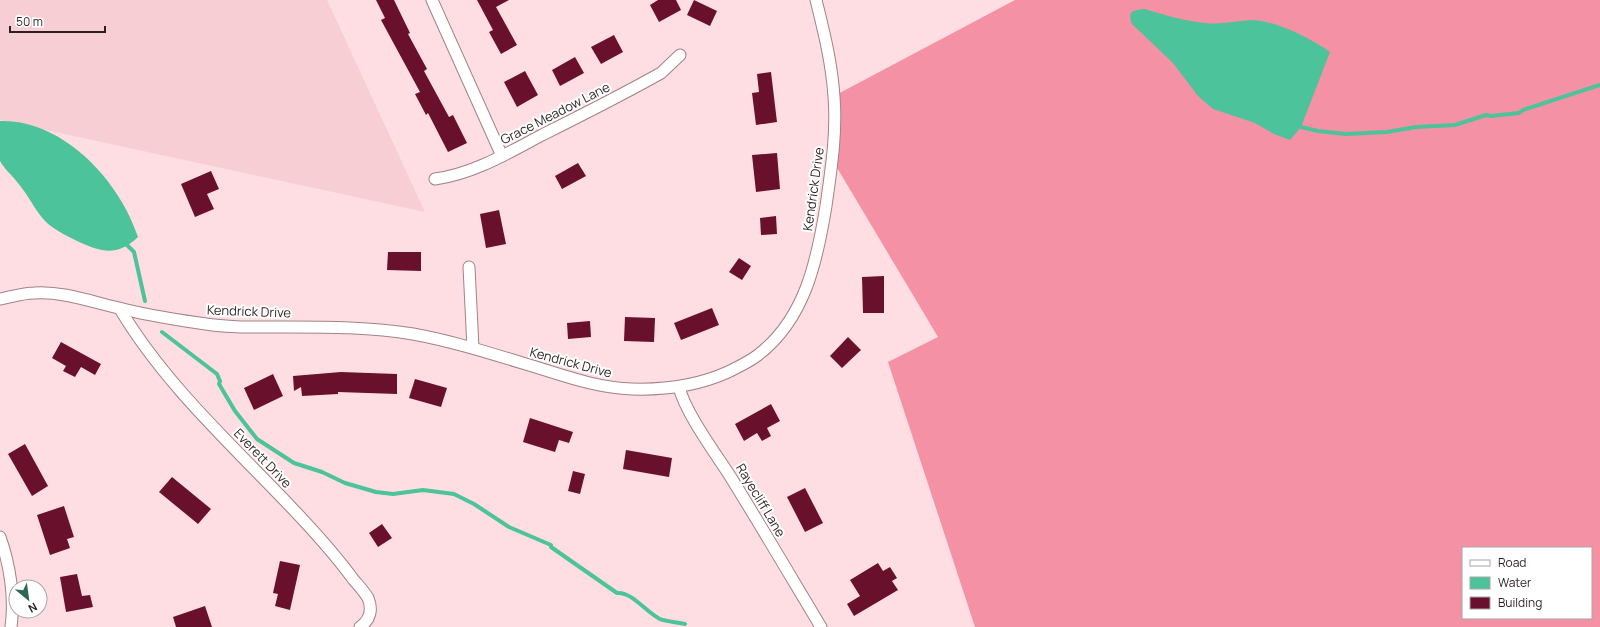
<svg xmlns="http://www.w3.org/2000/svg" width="1600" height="627" font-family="Manrope,sans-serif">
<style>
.built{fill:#f7ced4}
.forest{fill:#f591a4;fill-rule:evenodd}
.water{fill:#4cc39a}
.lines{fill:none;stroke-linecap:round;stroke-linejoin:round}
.stream{stroke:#4cc39a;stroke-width:4}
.building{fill:#69102d}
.minor-casing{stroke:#a08287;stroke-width:13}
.minor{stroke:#fff;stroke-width:11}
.labels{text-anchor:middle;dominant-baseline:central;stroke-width:4;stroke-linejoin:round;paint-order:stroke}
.street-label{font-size:13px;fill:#2a1e20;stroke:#fff}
</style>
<rect width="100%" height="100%" fill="#ffdee3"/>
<polygon class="built" points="0,0 327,0 425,212 0,120"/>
<path class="forest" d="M 1015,0 L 1600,0 L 1600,627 L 975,627 L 888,362 L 938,337 L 833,161 L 834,96 ZM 1463,548 L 1591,548 L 1591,618 L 1463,618 Z"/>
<g class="water">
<path d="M 1145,9 C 1164,15 1184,21 1205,23 C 1220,25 1236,21 1251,20 C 1275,20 1310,38 1330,52 L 1301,127 L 1290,140 L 1274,134 L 1255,123 L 1213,109 L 1198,96 L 1173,63 L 1132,24 C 1127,11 1133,10 1145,9 Z"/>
<path d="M 0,121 C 63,119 120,181 138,237 C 117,257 101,252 77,241 C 67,236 55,230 46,222 C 36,212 30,198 21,187 C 16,179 4,169 0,161 C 0,155 0,129 0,121 Z"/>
</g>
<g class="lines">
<g class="stream">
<polyline points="1298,122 1301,127 1318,131 1346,134 1387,132 1416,127 1455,125 1486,115 1491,116 1519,113 1523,110 1600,85"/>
<polyline points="125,243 134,252 145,301"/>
<path d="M 162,332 L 217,374 L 220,381 L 219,384 L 235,411 L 257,439 L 294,463 L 322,472 L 345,483 L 376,492 L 393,494 L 423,490 L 454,494 L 474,504 L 509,527 L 551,545 L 551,547 L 617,593 C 631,591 647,613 660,619 C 667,622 678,622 685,624"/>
</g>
</g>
<g class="building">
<polygon points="376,0 394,0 410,33 408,34 427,69 424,71 449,117 453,115 467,143 448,152 428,113 426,115 415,94 420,92 381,20 385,18"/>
<polygon points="477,0 509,0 496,7 517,45 501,54 489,32 493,30"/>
<polygon points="658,0 676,0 681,10 659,22 650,5"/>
<polygon points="694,0 717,11 710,26 687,15"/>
<polygon points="614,35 623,52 601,64 591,47"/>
<polygon points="575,57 584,73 560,86 552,70"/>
<polygon points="525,71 538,95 517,107 504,82"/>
<polygon points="771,72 777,122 756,125 752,93 759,92 757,74"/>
<polygon points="777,153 780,189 756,192 752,155"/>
<polygon points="578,163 586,176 562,189 555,176"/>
<polygon points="211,171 219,189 207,194 214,209 195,217 181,184"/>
<polygon points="499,210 506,244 486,248 480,214"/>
<polygon points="776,216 777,234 761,235 760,218"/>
<polygon points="388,252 421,252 421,271 387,270"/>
<polygon points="739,258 751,266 742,280 729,272"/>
<polygon points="884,276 884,313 863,313 862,277"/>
<polygon points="712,308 719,325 681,340 674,323"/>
<polygon points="625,317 655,318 654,342 624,341"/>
<polygon points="590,321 591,337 568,339 567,323"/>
<polygon points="848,337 861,350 842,368 830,356"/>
<polygon points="61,342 101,364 95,375 81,367 75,377 63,371 66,366 52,358"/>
<polygon points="341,372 397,374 397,394 338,392 338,394 302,396 301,387 294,391 293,376"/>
<polygon points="273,374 283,396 254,410 244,388"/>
<polygon points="415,379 447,388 441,407 409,398"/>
<polygon points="771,404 780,421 767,428 771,436 762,441 757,433 744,441 735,424"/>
<polygon points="530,418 573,432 569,443 559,440 555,452 523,442"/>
<polygon points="25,444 48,486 32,496 8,454"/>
<polygon points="626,450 672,458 669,477 623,469"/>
<polygon points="573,471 585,474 580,494 568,491"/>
<polygon points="172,477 211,509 198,524 159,492"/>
<polygon points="805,488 823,523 805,532 787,497"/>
<polygon points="64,506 74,537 67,539 70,548 50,555 37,515"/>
<polygon points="382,524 392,538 378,547 369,533"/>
<polygon points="280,561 300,565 290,610 275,606 278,594 273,593"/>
<polygon points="878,563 883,571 890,567 897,578 892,581 898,590 854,616 847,604 860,596 850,580"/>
<polygon points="77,574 82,596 90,595 93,607 66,612 60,577"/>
<polygon points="205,606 212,627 176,627 173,617"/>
</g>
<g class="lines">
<g class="minor-casing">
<g id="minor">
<polyline points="432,0 502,156"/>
<path d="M 435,179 C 473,174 508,153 542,135 C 582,115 622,95 661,73 L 680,55"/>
<polyline points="469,267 473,348"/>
<path d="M 0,299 C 11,297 23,293 34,293 C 63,291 92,302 119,308 C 145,315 172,319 199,323 C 228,328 257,327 286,327 C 328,327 371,327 413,334 C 457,342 499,356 542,369 C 571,378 600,388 632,389 C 665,390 697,386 728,372 C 738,367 749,362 758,355 C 805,319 817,261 826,206 C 831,170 837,134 834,97 C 832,64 824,32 816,0"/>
<path d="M 120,309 C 164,383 230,443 290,506 C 312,529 334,553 353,579 C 358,585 364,591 368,598 C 373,610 370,620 360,627"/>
<path d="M 679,387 C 685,412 715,453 730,476 C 761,526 791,577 821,627"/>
<path d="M 0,537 C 10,565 15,598 11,627"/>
</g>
</g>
<use href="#minor" class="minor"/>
</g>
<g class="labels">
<g class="street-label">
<text transform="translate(555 113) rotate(-27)">Grace Meadow Lane</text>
<text transform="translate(813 189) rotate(-82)">Kendrick Drive</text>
<text transform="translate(249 311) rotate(2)">Kendrick Drive</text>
<text transform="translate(571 362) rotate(15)">Kendrick Drive</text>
<text transform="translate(263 458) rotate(46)">Everett Drive</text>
<text transform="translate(761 500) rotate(59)">Rayecliff Lane</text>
</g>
</g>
<rect x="1462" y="547" width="130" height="72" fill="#ffffff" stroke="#aaa5a6"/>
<rect x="1470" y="560" width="20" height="6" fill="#ffffff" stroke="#aaa5a6"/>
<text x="1498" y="567" font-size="12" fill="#2a1e20">Road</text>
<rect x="1470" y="577" width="20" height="12" fill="#4cc39a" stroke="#aaa5a6"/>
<text x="1498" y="587" font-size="12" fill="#2a1e20">Water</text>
<rect x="1470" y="597" width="20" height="12" fill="#69102d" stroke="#aaa5a6"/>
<text x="1498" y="607" font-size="12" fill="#2a1e20">Building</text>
<g transform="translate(28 599) rotate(151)"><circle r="19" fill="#ffffff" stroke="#aaa5a6"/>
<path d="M0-3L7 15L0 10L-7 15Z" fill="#2c6853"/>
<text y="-6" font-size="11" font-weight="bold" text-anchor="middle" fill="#2a1e20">N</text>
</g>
<path d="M10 26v6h95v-6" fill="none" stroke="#2a1e20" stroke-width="2"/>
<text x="16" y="26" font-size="12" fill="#2a1e20" stroke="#ffffff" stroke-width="3" paint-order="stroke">50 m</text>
</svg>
